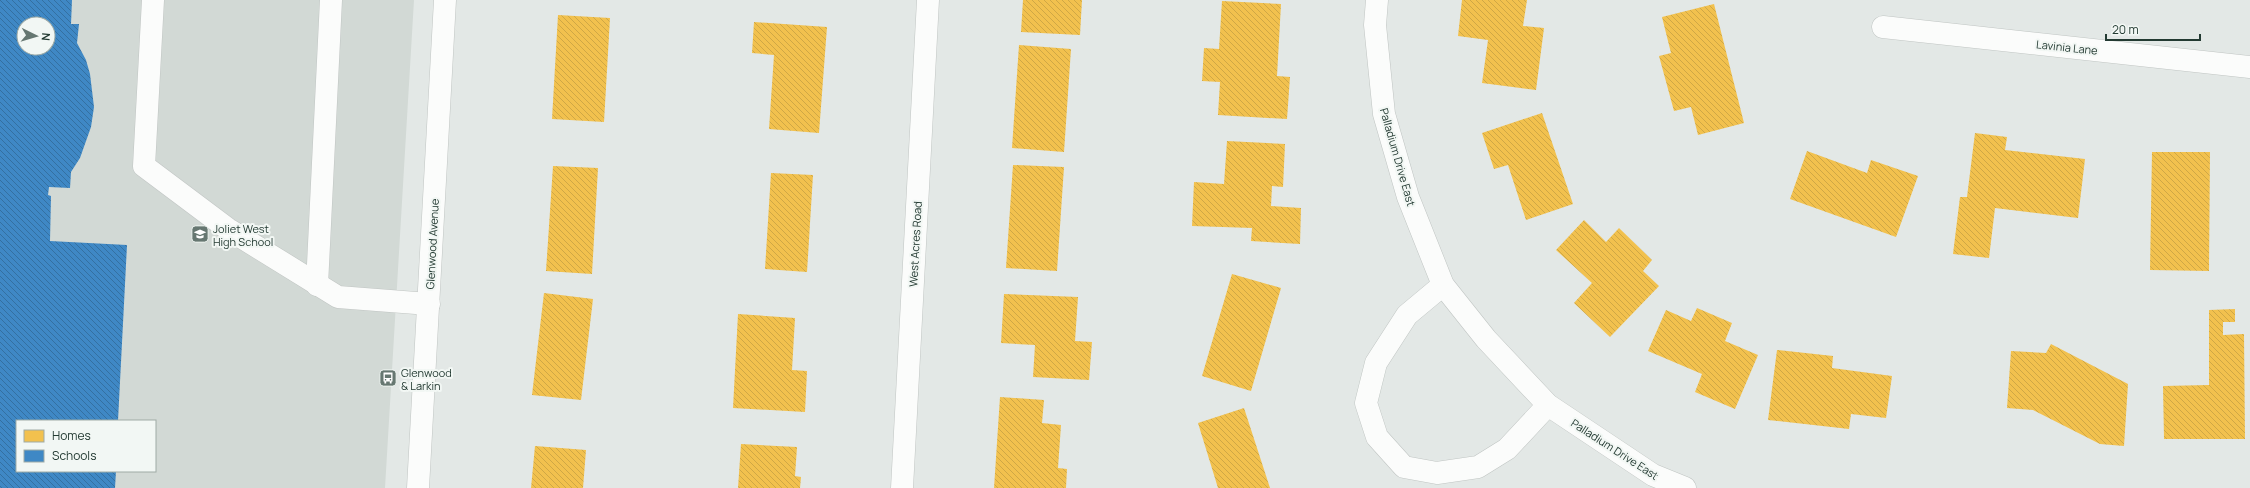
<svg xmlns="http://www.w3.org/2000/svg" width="2250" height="488" font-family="Manrope,sans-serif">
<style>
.built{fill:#d2d9d5;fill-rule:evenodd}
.homes{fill:url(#homes-back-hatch)}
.schools{fill:url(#schools-back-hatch);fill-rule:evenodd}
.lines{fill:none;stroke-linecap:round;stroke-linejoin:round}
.minor-casing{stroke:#c0c5c3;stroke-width:23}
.minor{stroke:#fbfcfb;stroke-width:22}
.labels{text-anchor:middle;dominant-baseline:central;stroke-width:4;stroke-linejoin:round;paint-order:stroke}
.street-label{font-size:11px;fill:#233a32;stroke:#f2f7f4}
.poi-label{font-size:11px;fill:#233a32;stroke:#f2f7f4;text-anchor:start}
</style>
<defs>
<pattern id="homes-back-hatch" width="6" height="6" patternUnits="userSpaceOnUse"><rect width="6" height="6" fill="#f2c14e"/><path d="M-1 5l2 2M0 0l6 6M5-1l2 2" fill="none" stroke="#cfa745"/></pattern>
<pattern id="schools-back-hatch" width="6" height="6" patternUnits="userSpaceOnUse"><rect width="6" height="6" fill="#3f88c5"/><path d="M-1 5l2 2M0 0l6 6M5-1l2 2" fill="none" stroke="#3470a1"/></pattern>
</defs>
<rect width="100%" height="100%" fill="#e3e8e6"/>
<path class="built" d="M 0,0 L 414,0 L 385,488 L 0,488 ZM 24,24 L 48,24 L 48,48 L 24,48 ZM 17,421 L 155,421 L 155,471 L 17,471 Z"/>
<g class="homes">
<polygon points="1023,0 1082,0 1080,35 1021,32"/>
<polygon points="1462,0 1527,0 1523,26 1544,28 1536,90 1482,83 1488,40 1458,36"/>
<polygon points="1222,1 1281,4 1277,76 1290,77 1287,119 1218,115 1220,82 1202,81 1204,48 1219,49"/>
<polygon points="1714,4 1744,123 1698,135 1691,107 1674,111 1659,56 1671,53 1662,17"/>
<polygon points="558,15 610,18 604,122 552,119"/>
<polygon points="754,22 827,27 819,133 769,129 774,55 752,53"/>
<polygon points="1019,45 1071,49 1064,152 1012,148"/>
<polygon points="1542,113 1573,204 1526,220 1508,165 1494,169 1482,133"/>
<polygon points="1975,133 2007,137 2005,150 2085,159 2078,218 1995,208 1989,258 1953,254 1960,197 1967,197"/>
<polygon points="1227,141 1285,144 1283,187 1272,186 1271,206 1301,208 1300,244 1251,241 1252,228 1192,226 1194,182 1224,184"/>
<polygon points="1807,151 1867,173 1871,160 1918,176 1896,237 1790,199"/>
<polygon points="2152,152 2210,152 2209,271 2150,270"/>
<polygon points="1013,165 1064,167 1057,271 1006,268"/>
<polygon points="553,166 598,168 592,274 546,271"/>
<polygon points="771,173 813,175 807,272 765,269"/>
<polygon points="1584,220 1606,242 1619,228 1652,260 1643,271 1659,286 1610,337 1574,303 1592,283 1556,250"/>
<polygon points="1232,274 1281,288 1251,391 1202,376"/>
<polygon points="544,293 593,299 581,400 532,395"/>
<polygon points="1004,294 1078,297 1075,341 1092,342 1089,380 1033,377 1035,345 1001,343"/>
<polygon points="1697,308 1732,323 1725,341 1758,355 1735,409 1695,392 1702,374 1648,351 1666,310 1691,321"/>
<polygon points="2235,309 2235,322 2223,322 2223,335 2244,334 2245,439 2164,439 2163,386 2209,385 2209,310"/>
<polygon points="738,314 795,318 792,370 807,371 805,412 733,408"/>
<polygon points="2051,344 2128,384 2124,446 2100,444 2033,410 2007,408 2011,351 2046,353"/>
<polygon points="1777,350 1833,356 1832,368 1892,376 1886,418 1851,414 1849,429 1768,420"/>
<polygon points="1000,397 1044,400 1042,423 1061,425 1058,468 1067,469 1066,488 994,488"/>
<polygon points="1244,408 1270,488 1218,488 1198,423"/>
<polygon points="741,444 797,447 795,476 801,477 800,488 738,488"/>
<polygon points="535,446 586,450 583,488 531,488"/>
</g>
<path class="schools" d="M 0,0 L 72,0 L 71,24 L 79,24 L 77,43 L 86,60 L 90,74 L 94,107 L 91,127 L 80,158 L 71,172 L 70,188 L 49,187 L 48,195 L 51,196 L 50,241 L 127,245 L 118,421 L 17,421 L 17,471 L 116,471 L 115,488 L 0,488 ZM 24,24 L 48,24 L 48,48 L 24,48 Z"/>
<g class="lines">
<g class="minor-casing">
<g id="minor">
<polyline points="153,0 144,166 228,229 338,297 429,304"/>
<polyline points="1377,0 1375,25 1384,114 1408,197 1443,285 1486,339 1548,405 1653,475 1685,488"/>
<polyline points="1883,27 2250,67"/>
<polyline points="317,285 331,0"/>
<polyline points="1443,285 1407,315 1376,363 1366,403 1377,437 1404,467 1437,473 1478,467 1507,449 1548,405"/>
<polyline points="418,488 445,0"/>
<polyline points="902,488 928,0"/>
</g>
</g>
<use href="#minor" class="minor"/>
</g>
<defs>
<g id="school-square" transform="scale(0.9)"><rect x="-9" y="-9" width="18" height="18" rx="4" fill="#667771" stroke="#f2f7f4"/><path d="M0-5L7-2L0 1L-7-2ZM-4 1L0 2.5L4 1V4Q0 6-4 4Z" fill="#fff"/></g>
<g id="bus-square" transform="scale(0.9)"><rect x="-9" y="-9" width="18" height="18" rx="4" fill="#667771" stroke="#f2f7f4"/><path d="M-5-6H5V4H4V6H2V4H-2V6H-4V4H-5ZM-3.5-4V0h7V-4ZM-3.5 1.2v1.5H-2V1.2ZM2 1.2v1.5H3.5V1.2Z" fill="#fff"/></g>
</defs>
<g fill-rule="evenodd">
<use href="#school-square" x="200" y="234"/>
<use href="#bus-square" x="388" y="378"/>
</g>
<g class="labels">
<g class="street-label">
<text transform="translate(2067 47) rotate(6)">Lavinia Lane</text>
<text transform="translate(1398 157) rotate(74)">Palladium Drive East</text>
<text transform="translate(432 244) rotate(-87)">Glenwood Avenue</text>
<text transform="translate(915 244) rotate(-87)">West Acres Road</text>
<text transform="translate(1615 449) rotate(33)">Palladium Drive East</text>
</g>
<g class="poi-label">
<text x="213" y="228">Joliet West<tspan x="213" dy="13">High School</tspan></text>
<text x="401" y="372">Glenwood<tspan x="401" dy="13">&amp; Larkin</tspan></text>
</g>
</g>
<rect x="16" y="420" width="140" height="52" fill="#f2f7f4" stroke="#9faba6"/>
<rect x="24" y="430" width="20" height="12" fill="#f2c14e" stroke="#9faba6"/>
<text x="52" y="440" font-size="12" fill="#233a32">Homes</text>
<rect x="24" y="450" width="20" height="12" fill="#3f88c5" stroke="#9faba6"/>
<text x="52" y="460" font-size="12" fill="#233a32">Schools</text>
<g transform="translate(36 36) rotate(95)"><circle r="19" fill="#f2f7f4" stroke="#9faba6"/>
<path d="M0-3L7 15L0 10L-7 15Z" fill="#667771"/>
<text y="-6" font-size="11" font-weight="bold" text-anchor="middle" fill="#233a32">N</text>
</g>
<path d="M2106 34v6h94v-6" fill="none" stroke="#233a32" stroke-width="2"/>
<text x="2112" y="34" font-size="12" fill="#233a32" stroke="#f2f7f4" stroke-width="3" paint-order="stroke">20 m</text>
</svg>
